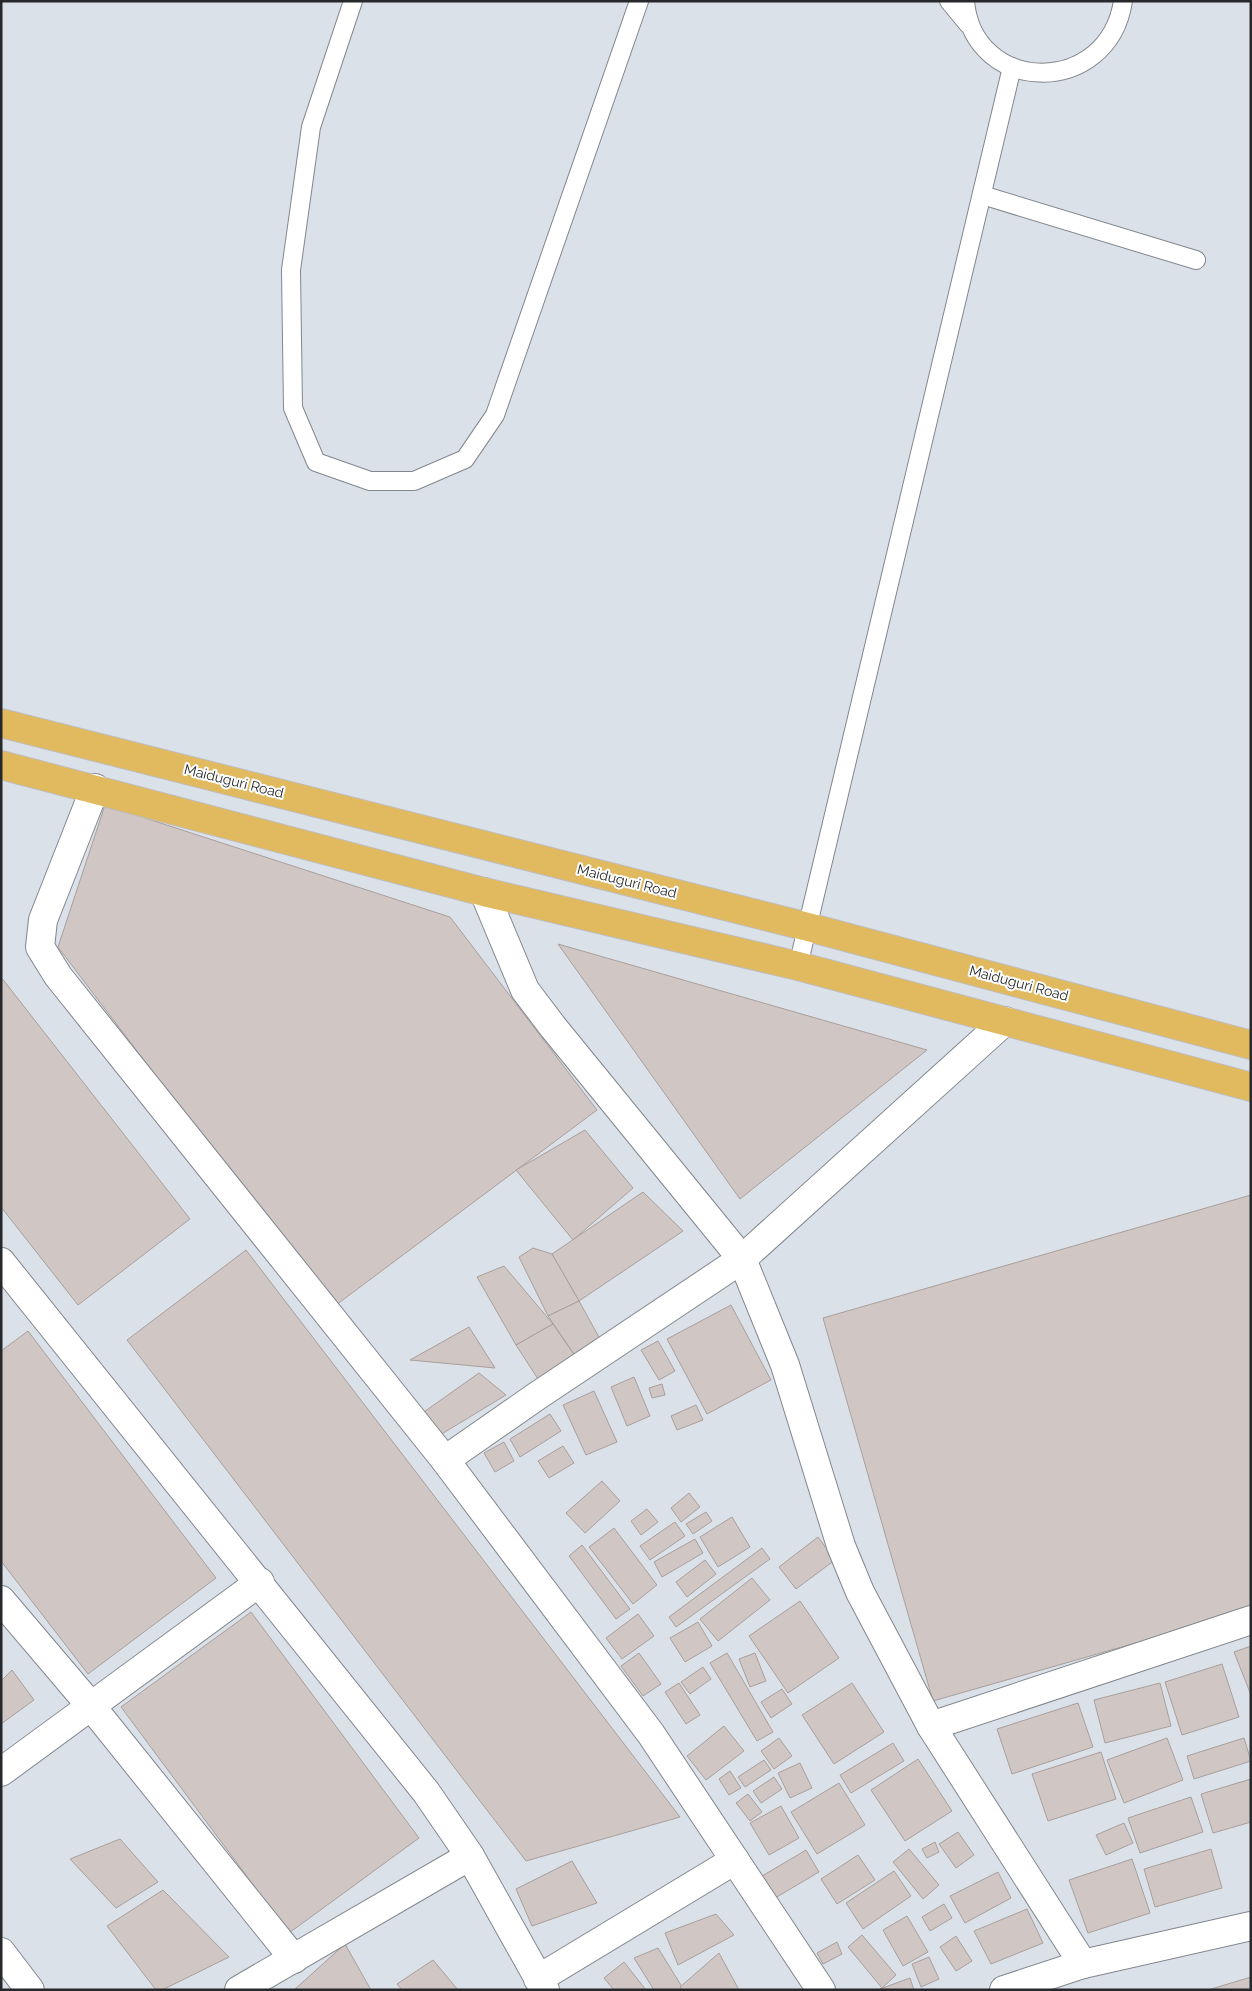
<svg xmlns="http://www.w3.org/2000/svg" width="1252" height="1991" font-family="Raleway,sans-serif">
<style>
.building{fill:#d0c6c3;stroke:#a99f9c}
.lines{fill:none;stroke-linecap:round;stroke-linejoin:round}
.lane-casing{stroke:#82878e;stroke-width:20}
.street-casing{stroke:#82878e;stroke-width:30}
.highway-casing{stroke:#bebebf;stroke-width:30}
.lane{stroke:#fff;stroke-width:18}
.street{stroke:#fff;stroke-width:28}
.highway{stroke:#e1ba60;stroke-width:28}
.labels{text-anchor:middle;dominant-baseline:central;stroke-width:4;stroke-linejoin:round;paint-order:stroke}
.street-label{font-size:14px;fill:#26282b;stroke:#fff}
</style>
<rect width="100%" height="100%" fill="#dbe1e9"/>
<g class="building">
<polygon points="105,805 450,917 597,1110 332,1308 58,947"/>
<polygon points="558,944 927,1050 740,1199"/>
<polygon points="1,977 190,1219 78,1305 1,1207"/>
<polygon points="585,1130 633,1188 573,1240 516,1170"/>
<polygon points="643,1192 683,1231 579,1301 552,1254"/>
<polygon points="1251,1195 1251,1610 933,1701 823,1318"/>
<polygon points="533,1248 552,1254 579,1301 548,1316 519,1257"/>
<polygon points="246,1250 680,1817 526,1861 127,1340"/>
<polygon points="504,1266 553,1324 516,1345 477,1277"/>
<polygon points="579,1301 600,1339 582,1366 548,1316"/>
<polygon points="731,1305 771,1380 707,1414 667,1339"/>
<polygon points="553,1324 575,1356 538,1379 516,1345"/>
<polygon points="469,1327 495,1368 410,1360"/>
<polygon points="28,1331 216,1578 88,1674 1,1561 1,1351"/>
<polygon points="658,1341 675,1371 659,1380 641,1350"/>
<polygon points="479,1373 506,1395 440,1435 421,1414"/>
<polygon points="634,1377 650,1416 627,1426 611,1387"/>
<polygon points="662,1384 665,1395 652,1398 649,1388"/>
<polygon points="594,1391 617,1442 586,1455 563,1405"/>
<polygon points="696,1405 703,1420 677,1430 671,1416"/>
<polygon points="550,1414 561,1431 520,1457 510,1439"/>
<polygon points="504,1442 514,1461 495,1472 484,1453"/>
<polygon points="563,1446 574,1463 549,1478 538,1461"/>
<polygon points="602,1481 620,1501 585,1533 566,1513"/>
<polygon points="689,1493 700,1507 681,1522 671,1508"/>
<polygon points="647,1509 658,1522 641,1535 631,1521"/>
<polygon points="706,1512 712,1521 693,1534 686,1524"/>
<polygon points="732,1517 750,1547 718,1567 700,1537"/>
<polygon points="675,1522 685,1536 650,1560 640,1546"/>
<polygon points="614,1528 657,1585 633,1604 589,1547"/>
<polygon points="818,1537 835,1560 796,1589 779,1567"/>
<polygon points="695,1539 703,1553 662,1577 654,1562"/>
<polygon points="582,1545 630,1609 616,1619 569,1556"/>
<polygon points="762,1548 770,1559 676,1627 669,1617"/>
<polygon points="705,1560 716,1574 687,1597 676,1582"/>
<polygon points="752,1578 770,1600 718,1641 700,1619"/>
<polygon points="800,1601 839,1658 788,1693 749,1636"/>
<polygon points="251,1612 419,1838 289,1933 121,1707"/>
<polygon points="638,1614 654,1636 622,1659 606,1638"/>
<polygon points="698,1622 712,1646 685,1662 670,1638"/>
<polygon points="1251,1646 1251,1695 1234,1652"/>
<polygon points="639,1653 661,1684 643,1696 621,1666"/>
<polygon points="727,1653 773,1732 757,1741 710,1663"/>
<polygon points="755,1653 766,1681 750,1687 739,1659"/>
<polygon points="1222,1664 1239,1717 1182,1735 1165,1682"/>
<polygon points="703,1667 711,1679 690,1694 681,1682"/>
<polygon points="12,1670 34,1700 1,1724 1,1681"/>
<polygon points="679,1683 700,1715 686,1724 665,1692"/>
<polygon points="852,1683 884,1732 834,1764 802,1715"/>
<polygon points="1160,1683 1171,1726 1105,1743 1094,1700"/>
<polygon points="782,1689 792,1704 771,1718 761,1702"/>
<polygon points="1078,1703 1093,1747 1012,1774 997,1729"/>
<polygon points="724,1726 744,1751 706,1780 687,1756"/>
<polygon points="779,1738 792,1756 774,1769 761,1751"/>
<polygon points="1167,1738 1183,1780 1124,1803 1107,1760"/>
<polygon points="1244,1738 1251,1761 1194,1779 1187,1756"/>
<polygon points="893,1743 904,1761 851,1793 840,1775"/>
<polygon points="1101,1752 1116,1799 1048,1821 1032,1774"/>
<polygon points="918,1759 952,1811 905,1841 871,1790"/>
<polygon points="764,1760 771,1770 745,1787 738,1777"/>
<polygon points="800,1763 812,1788 790,1798 778,1773"/>
<polygon points="730,1771 741,1788 729,1795 719,1779"/>
<polygon points="774,1777 782,1789 761,1803 753,1791"/>
<polygon points="1251,1779 1251,1822 1213,1833 1201,1794"/>
<polygon points="839,1783 865,1825 817,1854 791,1812"/>
<polygon points="748,1794 762,1812 750,1821 736,1803"/>
<polygon points="1191,1797 1203,1832 1140,1853 1128,1818"/>
<polygon points="781,1806 799,1838 769,1855 750,1823"/>
<polygon points="1124,1823 1133,1843 1106,1855 1096,1835"/>
<polygon points="958,1832 974,1855 956,1868 939,1844"/>
<polygon points="120,1839 158,1882 116,1908 70,1859"/>
<polygon points="935,1842 939,1852 927,1858 922,1849"/>
<polygon points="909,1849 939,1885 923,1899 893,1862"/>
<polygon points="1211,1849 1222,1888 1155,1907 1144,1869"/>
<polygon points="806,1850 819,1872 775,1898 762,1876"/>
<polygon points="858,1855 875,1880 837,1904 821,1879"/>
<polygon points="1132,1859 1150,1913 1088,1933 1069,1880"/>
<polygon points="572,1861 597,1903 532,1926 516,1889"/>
<polygon points="894,1871 911,1896 863,1929 846,1903"/>
<polygon points="998,1872 1011,1898 965,1923 950,1896"/>
<polygon points="163,1890 229,1957 162,1990 156,1990 107,1926"/>
<polygon points="944,1904 952,1918 930,1931 922,1917"/>
<polygon points="1027,1909 1043,1943 991,1964 974,1931"/>
<polygon points="716,1914 734,1935 678,1965 665,1933"/>
<polygon points="907,1916 928,1952 903,1966 883,1930"/>
<polygon points="862,1935 896,1975 882,1988 848,1947"/>
<polygon points="956,1936 972,1961 956,1971 940,1947"/>
<polygon points="837,1942 842,1954 823,1964 817,1953"/>
<polygon points="345,1944 371,1990 294,1990"/>
<polygon points="658,1948 684,1990 654,1990 634,1958"/>
<polygon points="719,1953 739,1990 682,1990 680,1987"/>
<polygon points="929,1957 939,1979 921,1987 912,1964"/>
<polygon points="433,1960 458,1990 402,1990 397,1984"/>
<polygon points="624,1962 646,1990 614,1990 604,1978"/>
<polygon points="1251,1977 1251,1990 1208,1990"/>
<polygon points="910,1978 914,1990 880,1989"/>
</g>
<g class="lines">
<g class="lane-casing">
<g id="lane">
<polyline points="353,1 311,127 291,270 293,408 316,462 370,481 414,481 465,459 495,415 639,1"/>
<polyline points="949,1 968,24"/>
<path d="M 965,1 C 973,95 1108,98 1123,1"/>
<polyline points="982,195 1196,260"/>
<polyline points="798,966 1012,67"/>
</g>
</g>
<g class="street-casing">
<g id="street">
<polyline points="95,788 43,920 40,947 58,976 445,1460 651,1734 821,1990"/>
<polyline points="484,892 525,990 553,1027 742,1259 785,1365 841,1546 860,1592 931,1726 1083,1964"/>
<polyline points="1,1262 426,1792 470,1856 545,1990"/>
<polyline points="445,1460 537,1396 742,1259 1005,1021"/>
<polyline points="1,1600 91,1706 294,1959"/>
<polyline points="931,1726 1251,1620"/>
<polyline points="1,1772 260,1582"/>
<polyline points="1,1952 30,1990"/>
<polyline points="538,1979 735,1860"/>
<polyline points="239,1990 470,1856"/>
<polyline points="1004,1990 1083,1964 1251,1926"/>
</g>
</g>
<g class="highway-casing">
<g id="highway">
<polyline points="1,723 808,927 1251,1045"/>
<polyline points="1,765 484,892 798,966 1251,1087"/>
</g>
</g>
<use href="#lane" class="lane"/>
<use href="#street" class="street"/>
<use href="#highway" class="highway"/>
</g>
<g class="labels">
<g class="street-label">
<text transform="translate(234 781) rotate(14)">Maiduguri Road</text>
<text transform="translate(627 881) rotate(14)">Maiduguri Road</text>
<text transform="translate(1019 983) rotate(15)">Maiduguri Road</text>
</g>
</g>
<rect width="1252" height="1991" fill="none" stroke="#26282b" stroke-width="5"/>
</svg>
